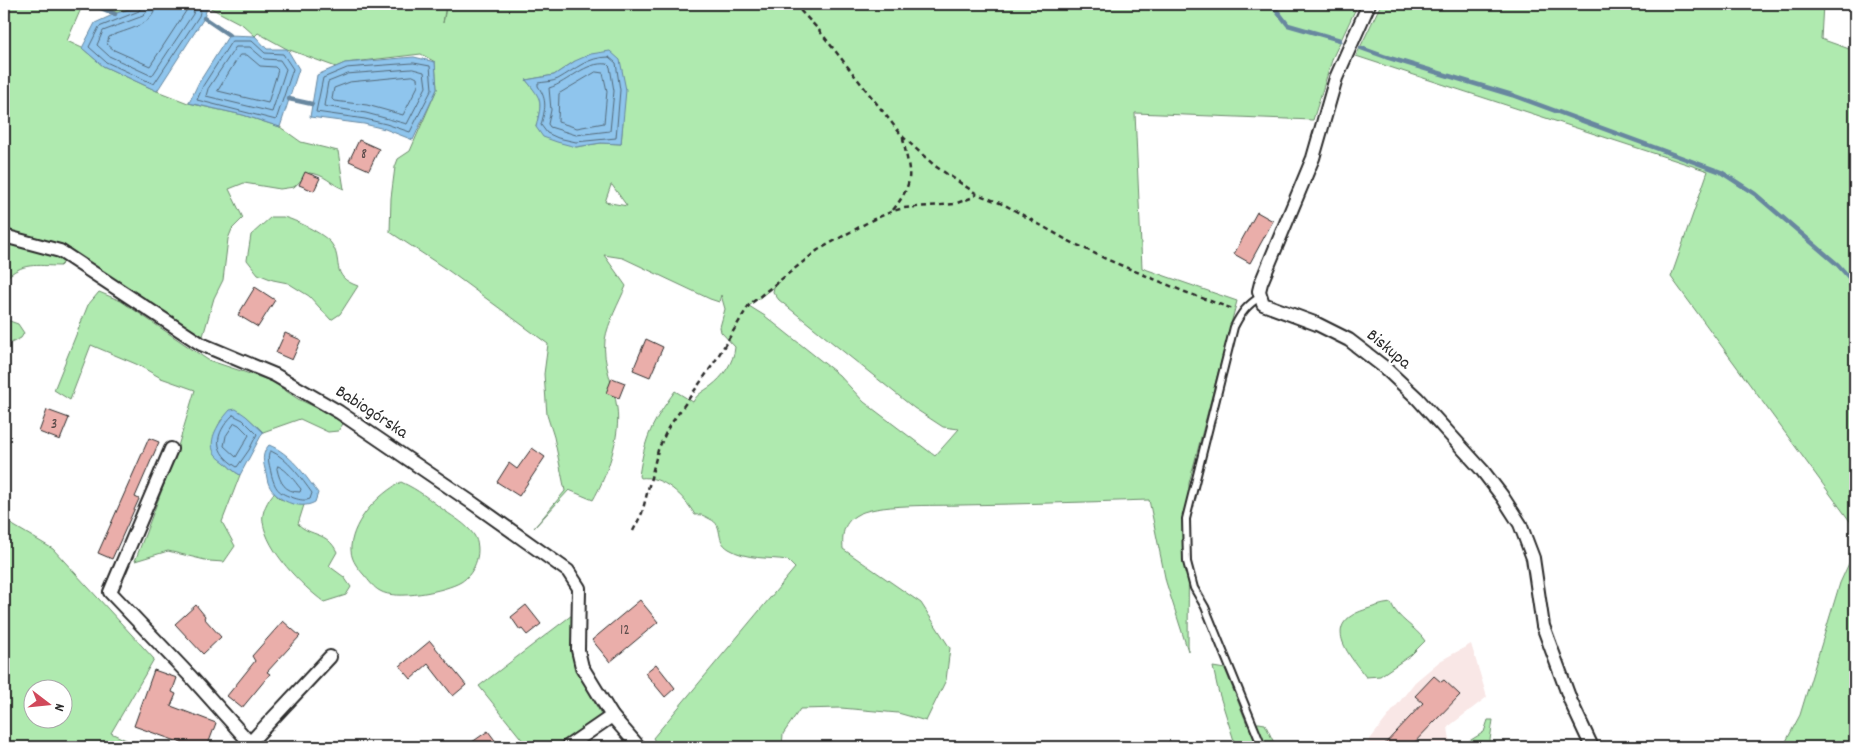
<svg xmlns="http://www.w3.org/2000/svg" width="1859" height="751" font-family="Dekko,sans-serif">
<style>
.built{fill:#f9e7e6}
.green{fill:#afeaaf;stroke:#6d8a6d;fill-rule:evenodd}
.water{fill:#8fc5ed;stroke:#67879f}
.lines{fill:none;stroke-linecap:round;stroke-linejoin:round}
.shore{stroke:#536979;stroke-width:1}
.stream{stroke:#67879f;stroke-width:4.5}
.building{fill:#eaaeaa;stroke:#2b2b2b}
.lane-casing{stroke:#2b2b2b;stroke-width:10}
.street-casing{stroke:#2b2b2b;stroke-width:16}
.path{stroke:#2b2b2b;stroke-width:2.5;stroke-dasharray:5 4;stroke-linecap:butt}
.lane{stroke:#fff;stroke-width:6}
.street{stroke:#fff;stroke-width:12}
.labels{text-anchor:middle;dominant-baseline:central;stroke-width:5;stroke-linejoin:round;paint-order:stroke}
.number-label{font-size:15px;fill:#5b4c4b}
.street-label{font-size:18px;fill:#2b2b2b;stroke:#fff}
</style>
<rect width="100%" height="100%" fill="#fff"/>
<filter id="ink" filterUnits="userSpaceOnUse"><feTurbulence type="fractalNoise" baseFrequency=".02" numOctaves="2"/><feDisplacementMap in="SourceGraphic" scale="10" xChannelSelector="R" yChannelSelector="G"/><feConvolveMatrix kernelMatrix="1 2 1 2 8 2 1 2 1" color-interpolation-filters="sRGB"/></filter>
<g filter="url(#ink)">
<polygon class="built" points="1471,644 1487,697 1448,727 1451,747 1364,747 1415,682 1440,661"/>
<g class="green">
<path d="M 4,4 L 83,4 L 67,41 L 82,48 L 103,66 L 157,91 L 188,103 L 243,115 L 280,127 L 301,142 L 338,151 L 344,189 C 330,184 325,174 309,173 L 294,187 L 280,189 L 244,183 L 229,189 L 243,218 L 232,229 L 228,239 L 223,280 L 214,298 L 203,336 L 136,296 L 72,254 L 60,266 C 36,266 23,261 4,280 Z"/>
<polygon points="101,4 144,4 117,13"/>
<path d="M 203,4 L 446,4 L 443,23 L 447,4 L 1358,4 L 1333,57 L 1313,120 L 1135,113 L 1142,268 L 1237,301 L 1189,483 L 1188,651 L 1166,582 L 1149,500 C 1087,502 1024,504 961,505 C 937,506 874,503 855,516 C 843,524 842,535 843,549 L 921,603 L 950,648 L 946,680 L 926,721 L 898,713 L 841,708 L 800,709 L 783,734 L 782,747 L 658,747 L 653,738 L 795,568 L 787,560 C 768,557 747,560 729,549 C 714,540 725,526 710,519 C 704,516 702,514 695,515 C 684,496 663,475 640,478 L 639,476 C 645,436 652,423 675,391 L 693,402 C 697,394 704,391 711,386 C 723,377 734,362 735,347 L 721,332 L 720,327 L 725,309 L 721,295 L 719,302 L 710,299 L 623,258 L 604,255 L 626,286 C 619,303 608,322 605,340 C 602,364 614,385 617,408 C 621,436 607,476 593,500 L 569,490 L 534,528 L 565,491 L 554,437 L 547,415 L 544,374 L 548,344 L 449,271 L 390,232 L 391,198 L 395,167 L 398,159 L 410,151 L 437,89 L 435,62 L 421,54 L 345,63 L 336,67 L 287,49 L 258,33 L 255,36 L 243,25 ZM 575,61 L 623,121 L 621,144 L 601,143 L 576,147 L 536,127 L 540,109 L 540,97 L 526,80 L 554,75 ZM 611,185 L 612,185 L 627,206 L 605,202 ZM 780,282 L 774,287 L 773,292 L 779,300 L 914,408 L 943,427 L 959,429 L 935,456 L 864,402 L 839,375 L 765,316 L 749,306 Z"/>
<polygon points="1381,4 1823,4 1821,39 1855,51 1855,528 1671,277 1708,171 1356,56"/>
<path d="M 271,217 C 275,217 279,217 283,217 C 294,219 324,234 331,243 C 344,261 329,276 358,286 L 340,314 L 331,320 L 309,296 L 288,283 L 273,280 L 258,274 L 247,260 L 251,235 Z"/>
<path d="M 99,292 L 121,301 L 208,360 L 271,381 L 298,399 L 345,421 L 338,431 L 328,432 L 300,419 L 263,432 L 246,416 L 221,420 C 212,439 208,447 225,462 C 230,468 233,471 240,475 L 222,522 L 235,546 L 224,562 L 209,561 L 168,551 L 135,561 L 176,453 L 195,390 L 161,378 L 136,364 L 91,345 L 70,400 L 54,390 L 88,305 Z"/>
<polygon points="4,319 18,324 24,333 21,338 11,343 4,340"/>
<path d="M 401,482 C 419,490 429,499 445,511 C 455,518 466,524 474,535 C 483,549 476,573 461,582 C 446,591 396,601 380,591 C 374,588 369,581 364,575 C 356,566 350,558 351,546 C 354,519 378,495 401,482 Z"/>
<path d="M 274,493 L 280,499 L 304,505 L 298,524 C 311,537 327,531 337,552 L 329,566 L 344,577 L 351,587 L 346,595 L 324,602 C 301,585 267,551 263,522 C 261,512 268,500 274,493 Z"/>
<path d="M 4,520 L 53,549 L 154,659 L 111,733 L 141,747 L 4,747 ZM 32,688 L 62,688 L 62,718 L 32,718 Z"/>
<polygon points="1855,550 1855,747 1783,747 1800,715 1840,583"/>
<path d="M 1391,603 C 1398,620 1415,626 1425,641 L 1411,655 L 1380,676 L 1366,677 C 1347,653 1322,624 1364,610 C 1373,607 1381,604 1391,603 Z"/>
<polygon points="572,615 574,665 602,716 556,747 528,747 479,686"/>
<polygon points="1213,667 1225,669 1247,724 1259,723 1265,724 1276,747 1236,747 1218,690"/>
<polygon points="1488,720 1493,720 1490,740 1491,747 1463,747 1466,743 1484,732"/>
</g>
<g class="water">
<polygon points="144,4 208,4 204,18 157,91 103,66 82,48 95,23 117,13"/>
<polygon points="229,35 255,36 267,49 287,49 299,69 280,127 243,115 189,103 198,84"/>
<path d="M 610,51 L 620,60 L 626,90 L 621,144 L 601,143 L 576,147 L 557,142 L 543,137 L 536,127 C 542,101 543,101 526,80 L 554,75 L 575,61 L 591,54 Z"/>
<polygon points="414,57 435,62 437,89 413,140 385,129 364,124 310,117 317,75 345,63"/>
<path d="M 236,409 L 246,416 L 263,432 L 240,475 C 233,471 230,467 224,462 C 220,459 215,456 213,450 C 209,436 221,420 230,410 Z"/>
<path d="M 269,445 C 290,453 305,475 318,493 L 315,502 C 300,511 275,500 269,485 C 267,481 267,477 266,473 C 263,462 261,454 269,445 Z"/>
</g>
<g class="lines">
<g class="shore">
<polyline points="142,4 139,11 99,27 89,47 106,62 154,84 199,16 202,4"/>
<polyline points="149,4 148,10 143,16 103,31 97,45 109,56 152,76 193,14 196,4"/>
<path d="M 156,4 C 155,26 126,29 109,37 L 107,44 L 114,50 L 150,66 L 186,11 L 188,4"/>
<polygon points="232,41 252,41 265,53 283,54 293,69 276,120 197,100 203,86"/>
<polygon points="236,47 250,47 264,59 280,60 286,69 272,112 206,96 208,89"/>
<polygon points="240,55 247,55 260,66 275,67 278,70 268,103 218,91"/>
<path d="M 609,57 L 616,63 L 620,90 L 616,138 L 576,142 L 558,138 L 547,133 L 541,125 C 545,109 548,101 538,86 L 538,83 C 544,82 552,82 558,79 C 576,69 587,57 609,57 Z"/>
<polygon points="414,63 430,66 432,89 410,132 386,124 365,119 316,112 323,78 347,68"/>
<path d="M 607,64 L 610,67 L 614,91 L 610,131 L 576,135 L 550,127 L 548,124 L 551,110 L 549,88 C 569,82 585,61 607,64 Z"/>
<polygon points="413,69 424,72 426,87 407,124 366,113 324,106 328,82 348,74"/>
<polygon points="596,72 603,73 607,91 604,123 577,128 558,122 559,94"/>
<polygon points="413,76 417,78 418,86 403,115 367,105 334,101 332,99 334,88 350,82"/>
<path d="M 233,415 L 243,420 L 257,434 L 249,450 L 237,467 C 213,452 213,435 233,415 Z"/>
<polygon points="235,423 239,425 249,435 236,457 224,446 226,436"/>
<path d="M 271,451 C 287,458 302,479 312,493 L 310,499 C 305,501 300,500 294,498 C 278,493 275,489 271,473 C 270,466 267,460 269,453 Z"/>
<path d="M 278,466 C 288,470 294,481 301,489 L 300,492 C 285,492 280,483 277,469 Z"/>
</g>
<g class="stream">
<polyline points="92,4 115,14"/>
<polyline points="1272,4 1288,25 1340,40"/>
<polyline points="204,18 229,35"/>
<polyline points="1361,48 1386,57 1512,95 1721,172 1755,194 1838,265 1855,284"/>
<polyline points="289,99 312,104"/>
</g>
</g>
<g class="building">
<polygon points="359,140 379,149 369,170 349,161"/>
<polygon points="305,172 320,178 314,191 299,185"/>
<polygon points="1257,212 1273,221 1250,263 1234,254"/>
<polygon points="255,287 275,300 258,327 238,315"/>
<polygon points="285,333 301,340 292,360 276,353"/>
<polygon points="646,339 663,347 650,377 633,370"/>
<polygon points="612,378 625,383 619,398 606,393"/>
<polygon points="47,410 69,418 60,440 39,432"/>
<polygon points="149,438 159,442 135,497 139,499 112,559 98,553"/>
<polygon points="532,448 545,457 519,496 497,482 509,463 517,469"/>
<polygon points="640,600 658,622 610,662 592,640"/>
<polygon points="196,605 205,616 204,618 221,637 203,654 175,624"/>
<polygon points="526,605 541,624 527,635 522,629 520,630 511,617"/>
<polygon points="283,621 300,636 267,672 270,674 242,708 227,696 255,661 252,656"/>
<polygon points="430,641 466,685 453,696 428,664 411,679 400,666"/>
<polygon points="656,664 675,688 665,697 645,673"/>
<polygon points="154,670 177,678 172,692 176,694 171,706 216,723 207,747 193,747 134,726"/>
<polygon points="1434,676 1441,682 1444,680 1460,695 1410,747 1382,747 1423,703 1415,696"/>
<polygon points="488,731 500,747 465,747"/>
</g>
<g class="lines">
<g class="lane-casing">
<path id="lane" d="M 1260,297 C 1247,305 1241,313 1234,327 L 1186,519 L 1187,562 L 1194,588 L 1205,607 L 1262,747"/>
</g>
<g class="street-casing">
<g id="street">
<polyline points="1369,4 1336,78 1313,158 1261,283 1259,291 1263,304 1317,324 1349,340 1384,367 1417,398 1482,470 1502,496 1520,524 1533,558 1543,626 1571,702 1592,747"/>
<polyline points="4,236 60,251 201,344 275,375 339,412 471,502 568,571 579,588 578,650 582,667 612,716 639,747"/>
<polyline points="171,449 110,592 191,677 250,743"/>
<polyline points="246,747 330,657"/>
<polyline points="567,747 612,716"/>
</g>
</g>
<g class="path">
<polyline points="794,4 818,29 903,137 935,166 977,194 1005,205 1065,239 1106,259 1185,292 1233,309"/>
<path d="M 893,210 C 917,179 909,173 903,138"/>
<polyline points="633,531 642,513 658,450 668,428 714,363 749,305 818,250 872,220 893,211 904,208 954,204 971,198 977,194"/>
</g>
<use href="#lane" class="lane"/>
<use href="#street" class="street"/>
</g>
</g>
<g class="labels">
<g class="number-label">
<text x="364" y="155">8</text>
<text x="54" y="425">3</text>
<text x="625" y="631">12</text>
</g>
<g class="street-label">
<text transform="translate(1388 350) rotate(40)">Biskupa</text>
<text transform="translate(371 413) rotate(33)">Babiogórska</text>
</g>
</g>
<rect width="1859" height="751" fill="none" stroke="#fff" stroke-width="20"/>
<rect x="10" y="10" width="1839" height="731" fill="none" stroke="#2b2b2b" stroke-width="2" filter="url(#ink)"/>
<g transform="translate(48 704) rotate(106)"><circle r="24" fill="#ffffff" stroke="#aaaaaa"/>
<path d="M0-4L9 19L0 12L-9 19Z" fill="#d1495b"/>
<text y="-8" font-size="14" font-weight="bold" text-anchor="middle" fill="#2b2b2b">N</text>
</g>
</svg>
